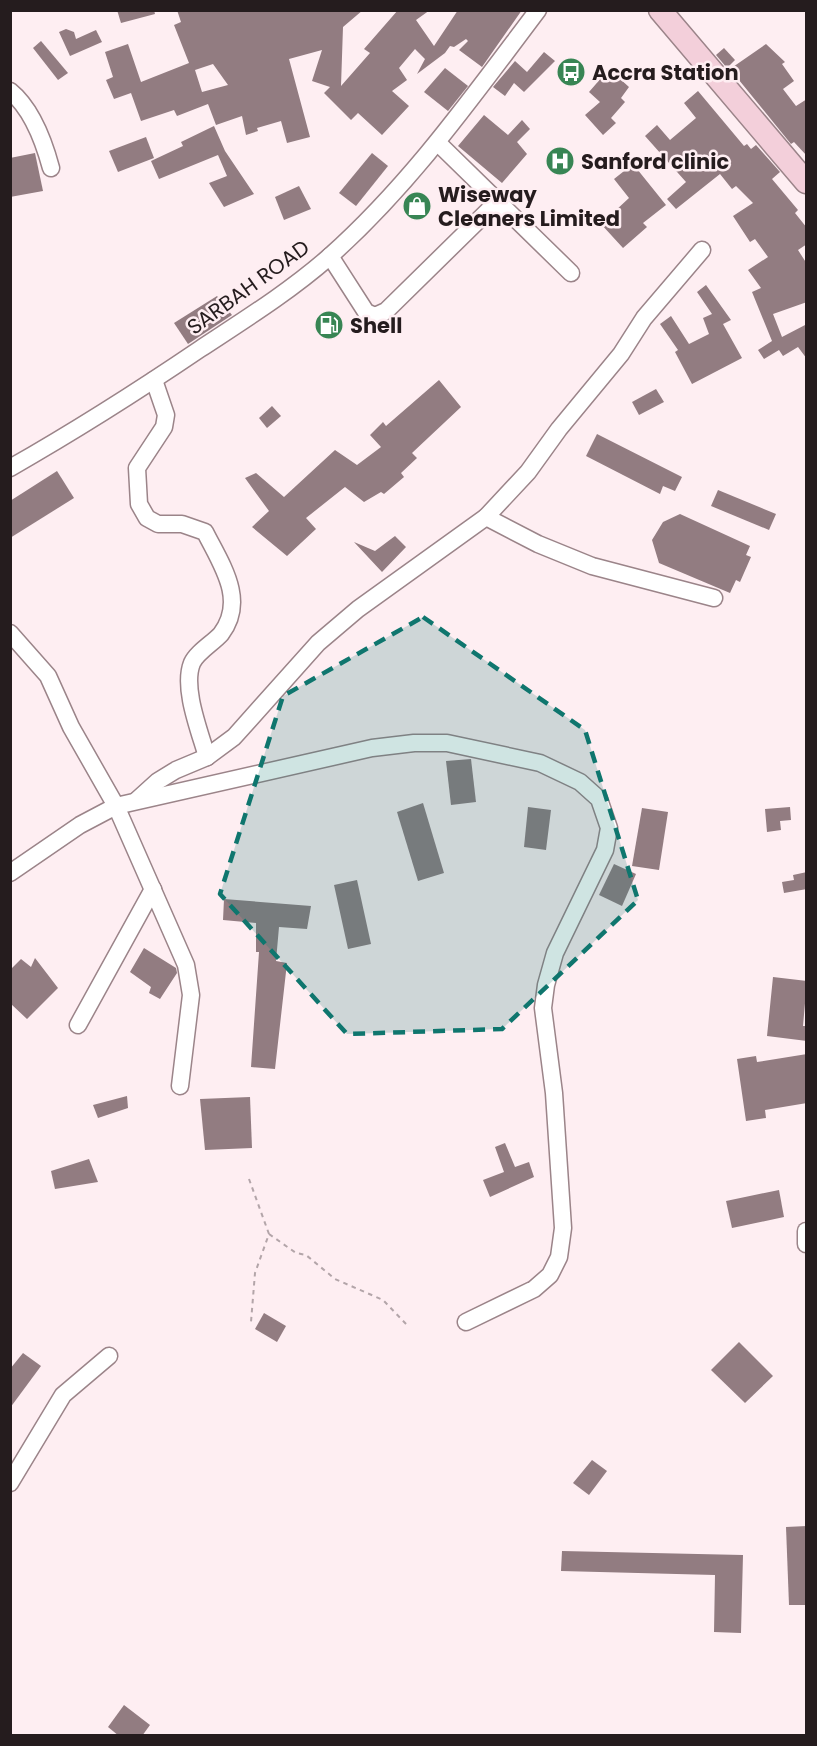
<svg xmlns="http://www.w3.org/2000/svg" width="817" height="1746" font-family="Poppins,sans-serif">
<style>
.building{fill:#927c81;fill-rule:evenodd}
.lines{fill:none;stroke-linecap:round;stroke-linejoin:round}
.street-casing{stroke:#9b8489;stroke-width:19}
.secondary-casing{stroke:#9b8489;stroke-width:25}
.path{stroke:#b3a5a9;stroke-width:2;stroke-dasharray:4.5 4.5;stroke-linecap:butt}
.street{stroke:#fff;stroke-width:16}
.secondary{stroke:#f3cfda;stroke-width:22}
.marked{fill:#0f766e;fill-opacity:0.2;stroke:#0f766e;stroke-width:4.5;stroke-dasharray:12 8;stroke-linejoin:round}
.labels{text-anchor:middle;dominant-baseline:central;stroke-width:5;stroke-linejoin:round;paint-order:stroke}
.poi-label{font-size:21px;font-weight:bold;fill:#251c1e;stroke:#feeef2;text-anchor:start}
.street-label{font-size:21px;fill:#251c1e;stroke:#feeef2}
</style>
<rect width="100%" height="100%" fill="#feeef2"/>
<g class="building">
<polygon points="117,10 154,10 155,14 121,23"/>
<path d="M 177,10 L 363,10 L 343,27 L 341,86 L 370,53 L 364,49 L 398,10 L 430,10 L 416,20 L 434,46 L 458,10 L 522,10 L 482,67 L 459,50 L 468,41 L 466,39 L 454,47 L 450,46 L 445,53 L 417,74 L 425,59 L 415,49 L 399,68 L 407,80 L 392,91 L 409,106 L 382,135 L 358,113 L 351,120 L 324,93 L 330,87 L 312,81 L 322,50 L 289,59 L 310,137 L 287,143 L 281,121 L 257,128 L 258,131 L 246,135 L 242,116 L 216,125 L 208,104 L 177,116 L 174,110 L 141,121 L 131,93 L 114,99 L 106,80 L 113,77 L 105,52 L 128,44 L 141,82 L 189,63 L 174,25 L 181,22 ZM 213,64 L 228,85 L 202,92 L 195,70 Z"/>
<polygon points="66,29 74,32 76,39 96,30 102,42 70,56 59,32"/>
<polygon points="41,41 68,73 58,80 33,48"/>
<polygon points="766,44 785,62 782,64 794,81 783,89 796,106 807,99 807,156 794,142 791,144 730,69"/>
<polygon points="724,48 735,60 727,68 716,55"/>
<polygon points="544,52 555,61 524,92 514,83 505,96 493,87 515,61 527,72"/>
<polygon points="445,68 468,86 448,111 424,92"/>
<polygon points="609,69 629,87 621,98 625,102 611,118 616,123 603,135 585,115 600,102 589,92"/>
<polygon points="698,91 744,146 747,144 751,149 756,145 780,172 772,179 798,210 795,213 807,228 807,244 798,250 807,264 807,302 773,314 782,337 807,324 807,359 798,347 783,356 779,350 764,359 758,350 772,341 752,292 761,288 748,270 768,257 755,239 750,242 733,216 753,203 736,186 732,189 720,174 676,209 667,199 686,182 645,136 657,125 670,140 696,118 684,103"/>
<polygon points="484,115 508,135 522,120 530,129 517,142 527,154 502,183 458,146"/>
<polygon points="214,126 225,151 254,194 224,207 209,183 227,176 218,155 159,179 151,161 183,146 181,142"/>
<polygon points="146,137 154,158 118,172 109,151"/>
<polygon points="35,153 43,191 10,197 10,158"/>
<polygon points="372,153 388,166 356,206 339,193"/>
<polygon points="633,164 666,205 643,223 647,227 623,248 601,224 629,198 614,179"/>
<polygon points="299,186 311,209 284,220 275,197"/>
<polygon points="706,285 731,320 723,324 742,358 692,384 675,352 678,350 660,324 671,316 689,344 709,334 703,318 712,314 697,292"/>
<polygon points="217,296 232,315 188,344 174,323"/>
<polygon points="439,380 461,407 412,453 417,458 401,473 404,477 384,494 381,492 364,502 345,487 306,518 316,529 287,556 252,527 269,511 245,478 256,473 284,497 335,450 357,465 381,447 370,435 383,422 386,426"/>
<polygon points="656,389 664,402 639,415 632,402"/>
<polygon points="272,406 281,416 267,428 259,418"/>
<polygon points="597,434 682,477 675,491 663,486 660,494 586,456"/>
<polygon points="57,471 74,498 10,538 10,501"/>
<polygon points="718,490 776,514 769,530 711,506"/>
<polygon points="680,514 750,546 746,555 751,557 740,582 736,580 730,593 659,563 652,540 663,522"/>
<polygon points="395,536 406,547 382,572 354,542 375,551"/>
<polygon points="471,759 476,802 451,805 446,761"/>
<polygon points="423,803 444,873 418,881 397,812"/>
<polygon points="528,807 551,810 546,850 524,847"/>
<polygon points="790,807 791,820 780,821 781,830 767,832 765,809"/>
<polygon points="642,808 668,812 659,870 632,866"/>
<polygon points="614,864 636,874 622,906 599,895"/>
<polygon points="807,872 807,889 784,893 782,882 794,880 793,875"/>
<polygon points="357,880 371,944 348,949 334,885"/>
<polygon points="224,899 311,906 307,929 279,927 276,961 287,963 275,1069 251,1067 259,952 256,952 256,923 223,920"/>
<polygon points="144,948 176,968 177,973 160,999 149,993 151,987 130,972"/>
<polygon points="35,958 58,988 27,1019 10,1003 10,970 21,959 31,967"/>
<polygon points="773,977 807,981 803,1026 807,1026 807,1041 767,1036"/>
<polygon points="807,1054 807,1103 765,1110 766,1118 746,1121 737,1059 756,1056 757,1062"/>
<polygon points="127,1096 128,1108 98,1118 93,1105"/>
<polygon points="250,1097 252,1148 205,1150 200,1099"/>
<polygon points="505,1143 515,1167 529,1162 534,1177 490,1197 483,1180 504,1172 495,1147"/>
<polygon points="89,1159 98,1182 55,1189 51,1171"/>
<polygon points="779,1190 784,1217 732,1228 726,1201"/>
<polygon points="264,1313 286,1326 277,1342 255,1329"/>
<polygon points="739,1342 773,1376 745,1403 711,1370"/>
<polygon points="23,1353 41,1366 10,1408 10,1369"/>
<polygon points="592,1460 607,1471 589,1495 573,1483"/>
<polygon points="807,1526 807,1605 789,1605 786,1527"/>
<polygon points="562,1551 743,1555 741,1633 714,1632 715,1575 561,1571"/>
<polygon points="124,1705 150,1725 142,1736 119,1736 108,1727"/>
</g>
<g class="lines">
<g class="street-casing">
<g id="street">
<path d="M 10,91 C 31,108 44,142 51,168"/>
<polyline points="438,143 571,273"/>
<polyline points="330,256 366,312 375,316 386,311 497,202"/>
<path d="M 154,380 L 166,415 L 164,427 L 137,468 L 139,504 L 147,518 L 158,524 L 182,524 L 205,532 C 221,564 247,600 221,634 C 213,643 197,652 192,663 C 182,688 200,732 207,757"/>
<path d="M 10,468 C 75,431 138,391 200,349 C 244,320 289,292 329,257 C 411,184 473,96 538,10"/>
<polyline points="486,517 538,544 592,566 714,598"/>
<polyline points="10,633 48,676 71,727 116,806 80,825 10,873"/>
<polyline points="137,800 158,781 176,770 207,757 234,737 318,643 358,609 486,517 528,472 559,429 621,354 644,318 702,250"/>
<polyline points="78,1025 153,889"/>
<polyline points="180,1086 191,995 186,965 116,806 372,748 414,743 447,743 540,763 580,782 599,799 609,828 605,850 555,953 546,985 543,1008 554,1093 563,1228 559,1257 550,1275 534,1289 466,1322"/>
<polyline points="806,1231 806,1244"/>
<polyline points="10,1483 63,1395 109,1356"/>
</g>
</g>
<g class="secondary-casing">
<polyline id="secondary" points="660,10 806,182"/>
</g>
<g class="path">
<polyline points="249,1179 269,1234 255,1273 251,1322"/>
<polyline points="269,1234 296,1253 306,1255 335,1279 383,1300 408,1326"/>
</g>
<use href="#street" class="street"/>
<use href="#secondary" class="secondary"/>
</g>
<path class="marked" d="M 423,617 L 585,730 L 638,900 L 502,1029 L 347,1034 L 220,894 L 283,696 Z"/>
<defs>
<g id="bus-disc" transform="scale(1.5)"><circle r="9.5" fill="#388554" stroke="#feeef2"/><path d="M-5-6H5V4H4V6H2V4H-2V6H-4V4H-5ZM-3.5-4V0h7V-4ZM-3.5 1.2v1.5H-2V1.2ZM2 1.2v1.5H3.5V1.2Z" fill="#fff"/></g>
<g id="hospital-disc" transform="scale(1.5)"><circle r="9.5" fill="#388554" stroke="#feeef2"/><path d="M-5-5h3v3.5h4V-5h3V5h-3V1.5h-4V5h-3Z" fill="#fff"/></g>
<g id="shop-disc" transform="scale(1.5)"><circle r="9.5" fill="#388554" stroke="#feeef2"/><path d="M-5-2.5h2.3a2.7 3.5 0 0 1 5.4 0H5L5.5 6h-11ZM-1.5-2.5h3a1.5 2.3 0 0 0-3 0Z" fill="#fff"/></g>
<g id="fuel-disc" transform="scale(1.5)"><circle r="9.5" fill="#388554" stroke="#feeef2"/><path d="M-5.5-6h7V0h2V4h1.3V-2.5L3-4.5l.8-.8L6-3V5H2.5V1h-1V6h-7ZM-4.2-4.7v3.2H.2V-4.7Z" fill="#fff"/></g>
</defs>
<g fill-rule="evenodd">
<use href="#bus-disc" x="571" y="72"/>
<use href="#hospital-disc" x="560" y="161"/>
<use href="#shop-disc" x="417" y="206"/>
<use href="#fuel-disc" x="329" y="325"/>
</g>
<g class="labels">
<g class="poi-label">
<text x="592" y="72">Accra Station</text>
<text x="581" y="161">Sanford clinic</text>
<text x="438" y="194">Wiseway<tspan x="438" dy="24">Cleaners Limited</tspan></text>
<text x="350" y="325">Shell</text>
</g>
<g class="street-label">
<text transform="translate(248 287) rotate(-36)">SARBAH ROAD</text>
</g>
</g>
<rect width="817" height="1746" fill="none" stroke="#251c1e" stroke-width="24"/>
</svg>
